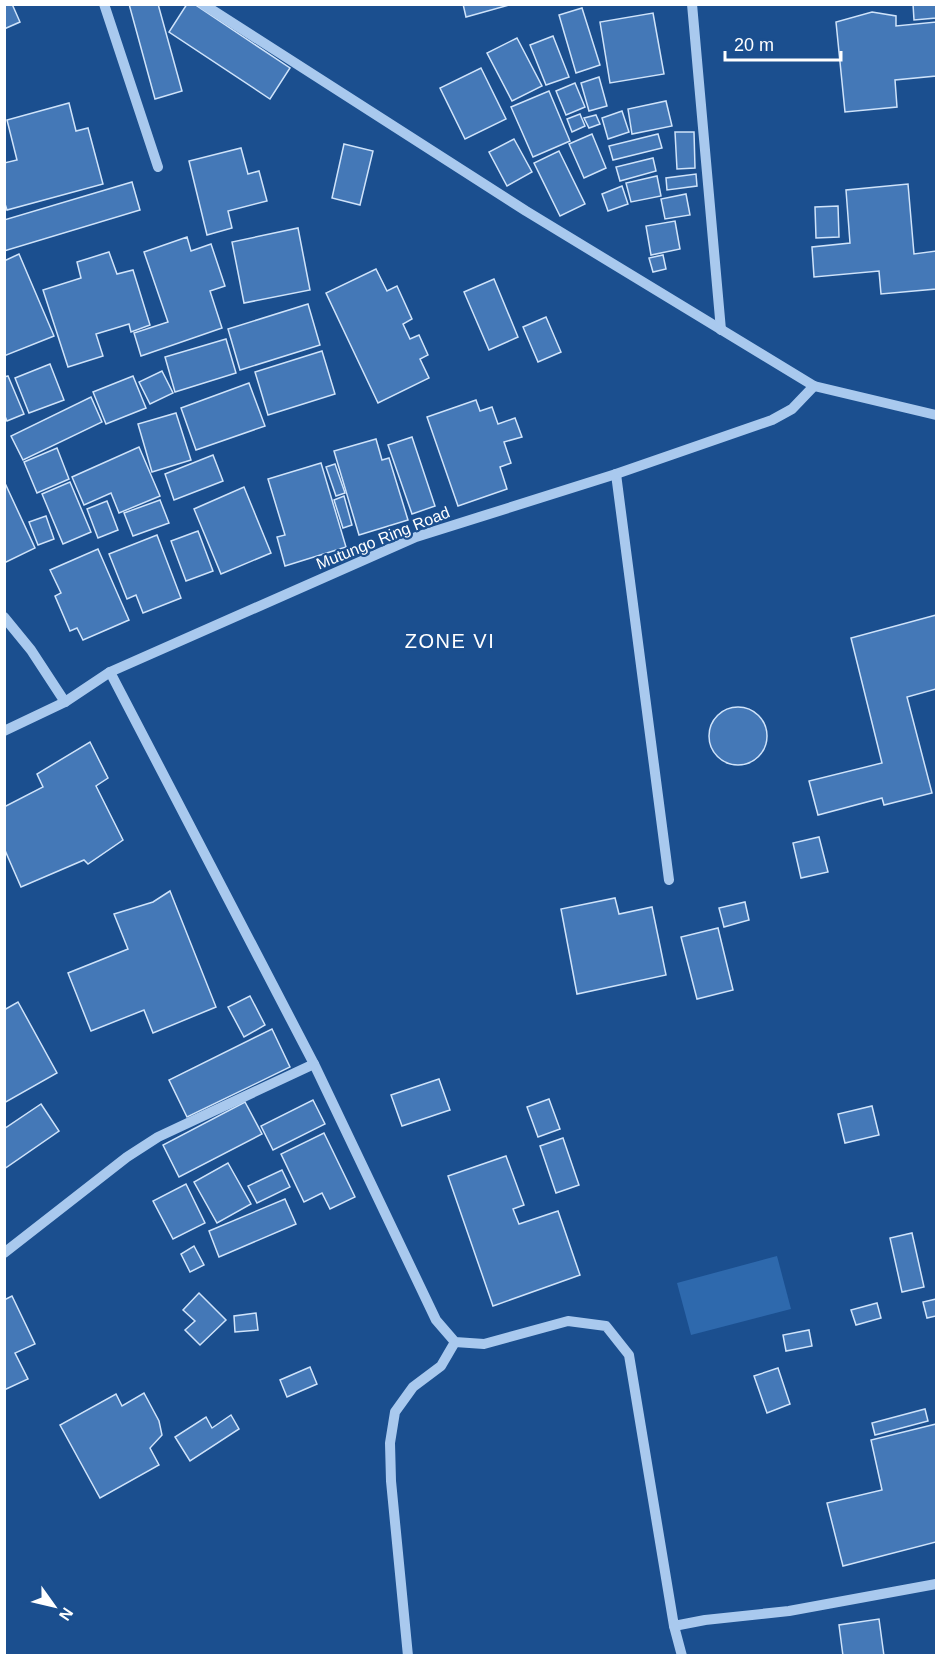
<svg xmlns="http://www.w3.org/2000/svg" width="941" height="1660" font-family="Arial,sans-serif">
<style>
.green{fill:#2e69ad}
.building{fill:#4478b7;stroke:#cfe3fa;stroke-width:1.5}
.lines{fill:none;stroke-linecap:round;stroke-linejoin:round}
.minor{stroke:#a9c9ee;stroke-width:10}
.labels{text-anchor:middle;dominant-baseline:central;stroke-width:4.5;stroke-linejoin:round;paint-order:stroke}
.street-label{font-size:16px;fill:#fff;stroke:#1b4f8f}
.quarter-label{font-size:20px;letter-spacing:1.5px;fill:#fff;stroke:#1b4f8f}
</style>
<rect width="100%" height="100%" fill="#1b4f8f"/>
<polygon class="green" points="777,1256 791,1309 691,1335 677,1283"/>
<g class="building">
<polygon points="7,4 12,4 20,22 4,29 4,6"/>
<polygon points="129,4 158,4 182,91 155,99"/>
<polygon points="187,4 194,4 290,68 270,99 169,32"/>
<polygon points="463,4 513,4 466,17"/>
<polygon points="913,4 936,4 936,18 914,20"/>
<polygon points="582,8 600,65 576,73 559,15"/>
<polygon points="872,12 896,16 896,26 936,22 936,76 895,80 897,107 845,112 836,22"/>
<polygon points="653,13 664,74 610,83 600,22"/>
<polygon points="553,36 569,77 546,85 530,45"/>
<polygon points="517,38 542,86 512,101 487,53"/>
<polygon points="481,68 506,119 465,139 440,88"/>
<polygon points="599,77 607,106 589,111 581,83"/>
<polygon points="575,83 585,107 566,115 556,91"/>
<polygon points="549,91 570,141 533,157 511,107"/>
<polygon points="666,101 672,126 632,134 628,109"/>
<polygon points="69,103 76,131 88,128 103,184 7,210 4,201 4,163 17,160 7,120"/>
<polygon points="622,111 629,132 608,139 602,118"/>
<polygon points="580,114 585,126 572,132 567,119"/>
<polygon points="596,115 600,124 589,128 584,118"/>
<polygon points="675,132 694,132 695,168 677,169"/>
<polygon points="592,134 606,168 584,178 569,144"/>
<polygon points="658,134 662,148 613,160 609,146"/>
<polygon points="514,139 532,172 507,186 489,152"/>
<polygon points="344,144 373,151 360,205 332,198"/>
<polygon points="241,148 248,174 259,171 267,201 228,211 232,228 207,235 189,161"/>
<polygon points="559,151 585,204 560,216 534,163"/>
<polygon points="653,158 656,171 620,181 616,167"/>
<polygon points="696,174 697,186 667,190 666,178"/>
<polygon points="657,176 661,196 631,202 626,183"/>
<polygon points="132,182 140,210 4,251 4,220"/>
<polygon points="908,184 914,254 936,251 936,289 881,294 879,271 814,277 812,247 850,243 846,190"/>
<polygon points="622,186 628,204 608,211 602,194"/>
<polygon points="686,194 690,215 665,219 661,199"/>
<polygon points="838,206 839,237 816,238 815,207"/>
<polygon points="675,221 680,249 651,255 646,226"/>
<polygon points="298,228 310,290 244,303 232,242"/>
<polygon points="187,237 191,251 211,244 225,286 210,291 222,328 141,356 134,333 168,322 144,252"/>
<polygon points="109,252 117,274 133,270 150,325 131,332 129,324 96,334 103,356 68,367 43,290 81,278 77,262"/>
<polygon points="19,254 54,336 4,356 4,261"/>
<polygon points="663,255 666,269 653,272 649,258"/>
<polygon points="376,269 387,291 397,286 412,319 403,324 410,339 419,335 428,355 420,359 429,378 378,403 326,293"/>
<polygon points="494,279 518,337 489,350 464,292"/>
<polygon points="308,304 320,345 240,370 228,329"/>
<polygon points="546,317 561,352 538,362 523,327"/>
<polygon points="226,339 236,373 175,392 165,357"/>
<polygon points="322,351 335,394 268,415 255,372"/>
<polygon points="50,364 64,400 29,413 15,378"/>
<polygon points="162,371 173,393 150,404 139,382"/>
<polygon points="8,376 24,414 7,421 4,414 4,377"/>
<polygon points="133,376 146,408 106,424 93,392"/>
<polygon points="249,383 265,426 196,450 181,408"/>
<polygon points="91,397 102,422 23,460 11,436"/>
<polygon points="476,400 480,411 492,407 498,424 515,418 522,437 504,442 511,463 500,467 507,489 458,506 427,417"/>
<polygon points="176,413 191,460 152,472 138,424"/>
<polygon points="412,437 435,506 412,514 388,445"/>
<polygon points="376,439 382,460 389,458 408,520 359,535 334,451"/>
<polygon points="139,447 160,496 119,513 111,493 84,505 72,477"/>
<polygon points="57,448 69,479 37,493 24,462"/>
<polygon points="213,455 223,481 174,500 165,474"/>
<polygon points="321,463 346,547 285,566 277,537 285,535 268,479"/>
<polygon points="335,464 345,493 336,496 326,467"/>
<polygon points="4,481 35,548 4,563"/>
<polygon points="70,482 91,532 63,544 42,494"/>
<polygon points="244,487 271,553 221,574 194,509"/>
<polygon points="344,496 352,525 343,528 334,500"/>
<polygon points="160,500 169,523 133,536 124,513"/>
<polygon points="107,501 118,530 98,538 87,509"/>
<polygon points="46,516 54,539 38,545 29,522"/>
<polygon points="198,531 213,571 186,581 171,541"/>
<polygon points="157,535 181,598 143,613 136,595 127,599 109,554"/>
<polygon points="98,549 129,620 83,640 77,628 70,631 55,596 61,593 50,570"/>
<polygon points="936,615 936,689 907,697 932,793 884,805 882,798 818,815 809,781 882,763 851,638"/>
<circle cx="738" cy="736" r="29"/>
<polygon points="90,742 108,778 96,786 123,840 88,864 84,860 21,887 4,848 4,807 43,787 37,774"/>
<polygon points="819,837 828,872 801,878 793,843"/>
<polygon points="170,891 216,1007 153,1033 144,1010 91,1031 68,973 128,949 114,914 153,902"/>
<polygon points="615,898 619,914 652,907 666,975 577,994 561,909"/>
<polygon points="745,902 749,920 724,927 719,908"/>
<polygon points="718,928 733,990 697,999 681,937"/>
<polygon points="250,996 265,1025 244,1037 228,1007"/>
<polygon points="18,1002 57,1073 4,1103 4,1010"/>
<polygon points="272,1029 290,1067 187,1117 169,1080"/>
<polygon points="439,1079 450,1110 402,1126 391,1095"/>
<polygon points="549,1099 560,1129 538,1137 527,1107"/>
<polygon points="313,1100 325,1124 273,1150 261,1126"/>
<polygon points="245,1102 262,1134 179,1177 163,1145"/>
<polygon points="41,1104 59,1131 4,1169 4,1129"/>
<polygon points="872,1106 879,1135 845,1143 838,1114"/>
<polygon points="324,1133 355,1197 330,1209 322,1193 304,1202 281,1154"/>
<polygon points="563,1138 579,1185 556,1193 540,1146"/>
<polygon points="506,1156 524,1205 513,1209 519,1224 558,1211 580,1275 493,1306 448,1176"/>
<polygon points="228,1163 251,1204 217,1223 194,1182"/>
<polygon points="282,1170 290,1187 257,1203 248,1186"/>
<polygon points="186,1184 205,1223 173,1239 153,1201"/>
<polygon points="285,1199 296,1224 219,1257 209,1231"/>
<polygon points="912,1233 924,1287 902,1292 890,1238"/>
<polygon points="194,1246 204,1265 190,1272 181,1254"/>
<polygon points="199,1293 226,1320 200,1345 185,1330 195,1321 183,1310"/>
<polygon points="12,1296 35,1344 15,1353 28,1379 4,1390 4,1300"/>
<polygon points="936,1299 936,1316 927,1318 923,1302"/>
<polygon points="877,1303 881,1318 856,1325 851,1310"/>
<polygon points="256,1313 258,1330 235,1332 234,1316"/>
<polygon points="809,1330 812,1346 786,1351 783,1335"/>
<polygon points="310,1367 317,1384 287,1397 280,1380"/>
<polygon points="778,1368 790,1404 767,1413 754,1376"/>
<polygon points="144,1393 159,1421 162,1435 150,1448 159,1465 100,1498 60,1425 116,1394 122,1406"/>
<polygon points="925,1409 928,1421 875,1435 872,1423"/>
<polygon points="231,1415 239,1429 190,1461 175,1437 206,1417 212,1428"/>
<polygon points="936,1424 936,1542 843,1566 827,1503 882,1490 871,1440"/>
<polygon points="879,1619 884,1656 843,1656 839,1625"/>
</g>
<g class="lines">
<g class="minor">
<polyline points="104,4 158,167"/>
<polyline points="203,4 526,211 814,386 936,415"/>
<polyline points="692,4 721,330"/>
<polyline points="616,474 669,880"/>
<polyline points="4,617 31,650 65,702"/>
<polyline points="110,672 314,1064 436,1320 455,1342 484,1344 568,1321 606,1326 629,1355 674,1626 705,1620 789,1611 936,1584"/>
<polyline points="4,731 65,702 110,672 416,537 616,474 772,420 792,409 814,386"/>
<polyline points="4,1253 127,1157 158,1137 314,1064"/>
<polyline points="674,1626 682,1656"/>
<polyline points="408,1656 391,1481 390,1443 395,1412 413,1387 441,1366 455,1342"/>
</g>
</g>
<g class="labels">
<g class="street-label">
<text transform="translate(383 538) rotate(-22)">Mutungo Ring Road</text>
</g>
<g class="quarter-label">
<text x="450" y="641">ZONE VI</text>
</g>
</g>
<rect width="941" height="1660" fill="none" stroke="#ffffff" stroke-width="12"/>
<g transform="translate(54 1606) rotate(124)" stroke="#1b4f8f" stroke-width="4.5" paint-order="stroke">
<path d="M0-4.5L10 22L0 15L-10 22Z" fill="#ffffff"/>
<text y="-9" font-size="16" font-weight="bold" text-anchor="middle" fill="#ffffff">N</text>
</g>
<path d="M725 51v9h116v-9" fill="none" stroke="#ffffff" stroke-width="3"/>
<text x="734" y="51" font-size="18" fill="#ffffff" stroke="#1b4f8f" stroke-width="4.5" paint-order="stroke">20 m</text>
</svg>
